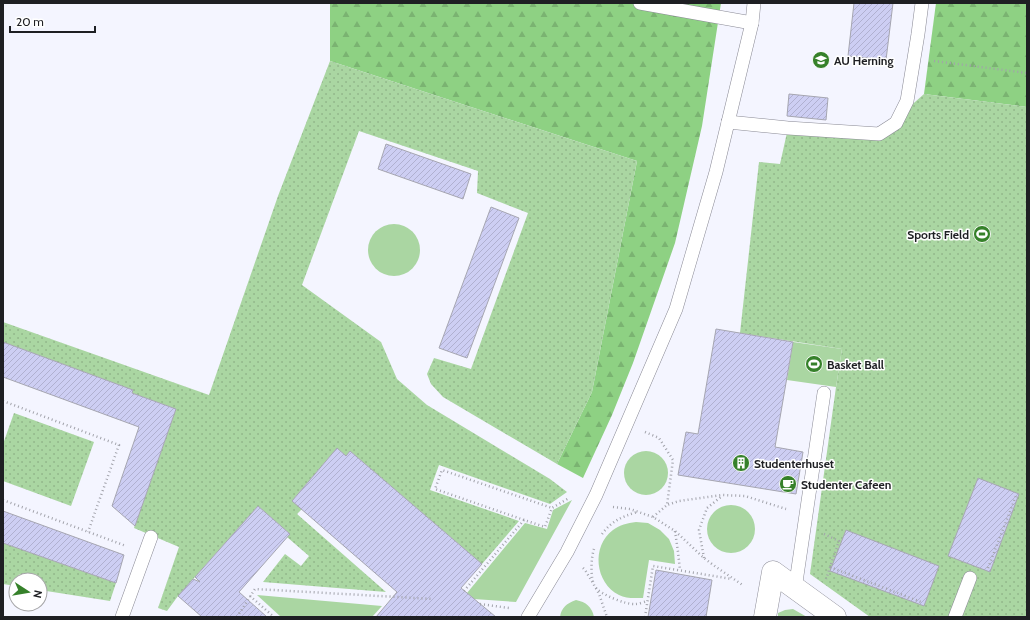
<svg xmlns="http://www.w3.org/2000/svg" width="1030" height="620" font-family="Cabin,sans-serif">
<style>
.green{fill:#aad6a2}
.forest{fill:url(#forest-firs)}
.park{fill:url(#park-dots)}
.building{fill:url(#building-hatch);stroke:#a6a6b1}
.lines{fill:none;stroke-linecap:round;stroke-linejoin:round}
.lane-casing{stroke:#8a8a95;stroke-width:14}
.street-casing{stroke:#8a8a95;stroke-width:23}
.path{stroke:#a2a3ab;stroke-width:2.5;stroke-dasharray:1 3;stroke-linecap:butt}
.lane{stroke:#fff;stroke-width:13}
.street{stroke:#fff;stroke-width:22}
.labels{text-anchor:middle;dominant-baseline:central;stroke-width:3;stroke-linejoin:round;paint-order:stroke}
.poi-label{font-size:12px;font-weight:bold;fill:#1e1f23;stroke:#fff;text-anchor:start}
</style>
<defs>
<pattern id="forest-firs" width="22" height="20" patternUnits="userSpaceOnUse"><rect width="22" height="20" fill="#8ed183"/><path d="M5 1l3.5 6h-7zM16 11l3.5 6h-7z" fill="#7ab371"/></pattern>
<pattern id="park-dots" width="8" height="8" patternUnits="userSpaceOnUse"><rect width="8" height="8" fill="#aad6a2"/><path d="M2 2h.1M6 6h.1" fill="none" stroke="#92b78b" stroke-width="1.8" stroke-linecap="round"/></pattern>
<pattern id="building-hatch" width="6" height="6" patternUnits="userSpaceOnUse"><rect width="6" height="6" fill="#cdcef3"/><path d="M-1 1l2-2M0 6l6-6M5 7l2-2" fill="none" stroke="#b0b0d0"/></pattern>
</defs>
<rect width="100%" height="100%" fill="#f4f5ff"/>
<g class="green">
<circle cx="394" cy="250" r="26"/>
<polygon points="793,342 842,349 836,387 787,380"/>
<circle cx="646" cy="473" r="22"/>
<polygon points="572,500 516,602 474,599 467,593 525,523 547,529 553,510"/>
<circle cx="731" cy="529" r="24"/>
<path d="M 636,522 L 648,523 L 660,530 L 669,539 L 674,551 L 675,564 L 649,560 L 643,598 C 635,598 626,599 619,595 C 595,583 591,546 613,530 C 620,525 627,523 636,522 Z"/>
<polygon points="257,595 382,606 372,617 281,617"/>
<path d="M 576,600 C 586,602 592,607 594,617 L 560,617 C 561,608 567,603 576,600 Z"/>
<polygon points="793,609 807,617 778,617 778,613 785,610"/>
</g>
<g class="forest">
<polygon points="330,3 721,3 702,126 675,243 633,363 612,415 583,478 557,464 592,392 637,161 330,61"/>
<polygon points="936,3 1027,3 1027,107 924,94"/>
</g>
<g class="park">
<polygon points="330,61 637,161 592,392 557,464 443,397 431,384 427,374 434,358 471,369 528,213 477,193 478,171 359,131 302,285 381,342 397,379 427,405 550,479 567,492 550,504 439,465 430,490 519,521 482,564 350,451 346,456 337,448 295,497 305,506 297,514 386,592 263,582 285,554 301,566 309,556 287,537 290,534 258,506 178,596 167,611 158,608 179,547 134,528 176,409 132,393 133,390 3,342 3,322 209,395 278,196"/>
<polygon points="924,94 1027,107 1027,617 870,617 810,574 836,387 842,349 740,333 759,162 780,164 788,128 879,134"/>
<polygon points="14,413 94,442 71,506 3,481 3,444"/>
<polygon points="3,543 116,583 110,601 40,590 40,580 16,580 16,586 3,584"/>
</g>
<g class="building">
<polygon points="854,3 893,3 886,60 848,56"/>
<polygon points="789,94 828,98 826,120 787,116"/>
<polygon points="386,144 471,174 463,199 378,169"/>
<polygon points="491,207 519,218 467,358 439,348"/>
<polygon points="716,329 793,342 775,447 803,452 796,494 678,475 686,432 698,434"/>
<polygon points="3,342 133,390 132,393 176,409 135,526 112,506 139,427 3,377"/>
<polygon points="337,448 346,456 350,451 482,564 461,588 496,617 376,617 397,592 292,501"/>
<polygon points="978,478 1019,494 990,572 948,556"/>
<polygon points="258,506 290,534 239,592 267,617 202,617 178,596 193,579 200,582 195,577"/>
<polygon points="3,511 124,555 116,583 3,543"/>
<polygon points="846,530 939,566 924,606 830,571"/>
<polygon points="656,570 712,580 706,617 648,617"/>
</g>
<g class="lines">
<g class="lane-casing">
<g id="lane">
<polyline points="640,3 752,23"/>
<polyline points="728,122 788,128 879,134 896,123 907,101 918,34 922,3"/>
<polyline points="795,589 824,393"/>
<polyline points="122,617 151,537"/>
<polyline points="528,617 567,552 596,495 676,309 716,172 752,23 754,3"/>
<polyline points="955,617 970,578"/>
</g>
</g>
<g class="street-casing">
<polyline id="street" points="765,617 773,572 835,617"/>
</g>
<g class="path">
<polyline points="934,61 1027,73"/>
<polyline points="3,401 119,445 88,532"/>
<polyline points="645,432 659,438 673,460 667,505 679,501 722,495 745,496 786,509"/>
<polyline points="3,500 126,546"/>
<polyline points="613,507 630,509 653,517 675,531 704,558 716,567 744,586"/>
<polyline points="653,517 667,505"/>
<polyline points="524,520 435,489 442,470 552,508"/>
<polyline points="675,531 678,552 680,570"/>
<path d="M 602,534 C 612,521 621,517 637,512"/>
<polyline points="824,534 839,541 826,579"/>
<path d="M 594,549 C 591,558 590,578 595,587 C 600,594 626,605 635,604 C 639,604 644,602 647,601"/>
<polyline points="704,558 699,530 707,508 722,496"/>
<polyline points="830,567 921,602"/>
<polyline points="583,568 585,570 593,583"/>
<polyline points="988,568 1016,496"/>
<polyline points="596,588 599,594 607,617"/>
<polyline points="464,591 524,520 545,527 552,508 569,498"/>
<polyline points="250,596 274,617"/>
<polyline points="480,604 509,608"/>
<polyline points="237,617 255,589 433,599"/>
<polyline points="645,617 653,566 732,579"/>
</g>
<use href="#lane" class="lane"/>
<use href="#street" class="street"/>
</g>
<defs>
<g id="school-disc" transform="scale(0.9)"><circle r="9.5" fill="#36812a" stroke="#fff"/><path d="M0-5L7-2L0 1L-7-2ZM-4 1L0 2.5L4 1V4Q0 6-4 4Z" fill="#fff"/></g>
<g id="stadium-disc" transform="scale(0.9)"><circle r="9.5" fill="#36812a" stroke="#fff"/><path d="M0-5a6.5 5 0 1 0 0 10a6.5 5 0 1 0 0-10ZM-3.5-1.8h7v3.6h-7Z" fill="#fff"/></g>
<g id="building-disc" transform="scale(0.9)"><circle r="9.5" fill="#36812a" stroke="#fff"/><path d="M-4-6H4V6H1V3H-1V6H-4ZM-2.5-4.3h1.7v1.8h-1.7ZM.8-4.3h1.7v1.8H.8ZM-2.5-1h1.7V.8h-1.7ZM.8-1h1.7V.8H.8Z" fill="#fff"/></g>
<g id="cafe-disc" transform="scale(0.9)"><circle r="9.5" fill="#36812a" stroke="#fff"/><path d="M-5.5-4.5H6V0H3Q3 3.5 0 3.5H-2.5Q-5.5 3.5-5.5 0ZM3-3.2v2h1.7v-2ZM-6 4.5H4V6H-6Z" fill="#fff"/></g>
</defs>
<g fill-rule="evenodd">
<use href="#school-disc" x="821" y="60"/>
<use href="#stadium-disc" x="982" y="234"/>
<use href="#stadium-disc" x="814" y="364"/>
<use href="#building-disc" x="741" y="463"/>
<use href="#cafe-disc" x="788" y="484"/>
</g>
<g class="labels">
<g class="poi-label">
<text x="834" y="60">AU Herning</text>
<text x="969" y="234" text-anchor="end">Sports Field</text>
<text x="827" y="364">Basket Ball</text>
<text x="754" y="463">Studenterhuset</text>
<text x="801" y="484">Studenter Cafeen</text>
</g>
</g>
<rect width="1030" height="620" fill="none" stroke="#1e1f23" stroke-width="8"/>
<g transform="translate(28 592) rotate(102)"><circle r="19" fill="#ffffff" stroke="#a5a5a7"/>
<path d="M0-3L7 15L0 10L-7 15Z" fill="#36812a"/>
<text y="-6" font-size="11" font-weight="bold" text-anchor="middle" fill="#1e1f23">N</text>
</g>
<path d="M10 26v6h85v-6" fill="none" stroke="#1e1f23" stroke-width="2"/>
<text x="16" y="26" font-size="12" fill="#1e1f23" stroke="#ffffff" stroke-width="3" paint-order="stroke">20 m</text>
</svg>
